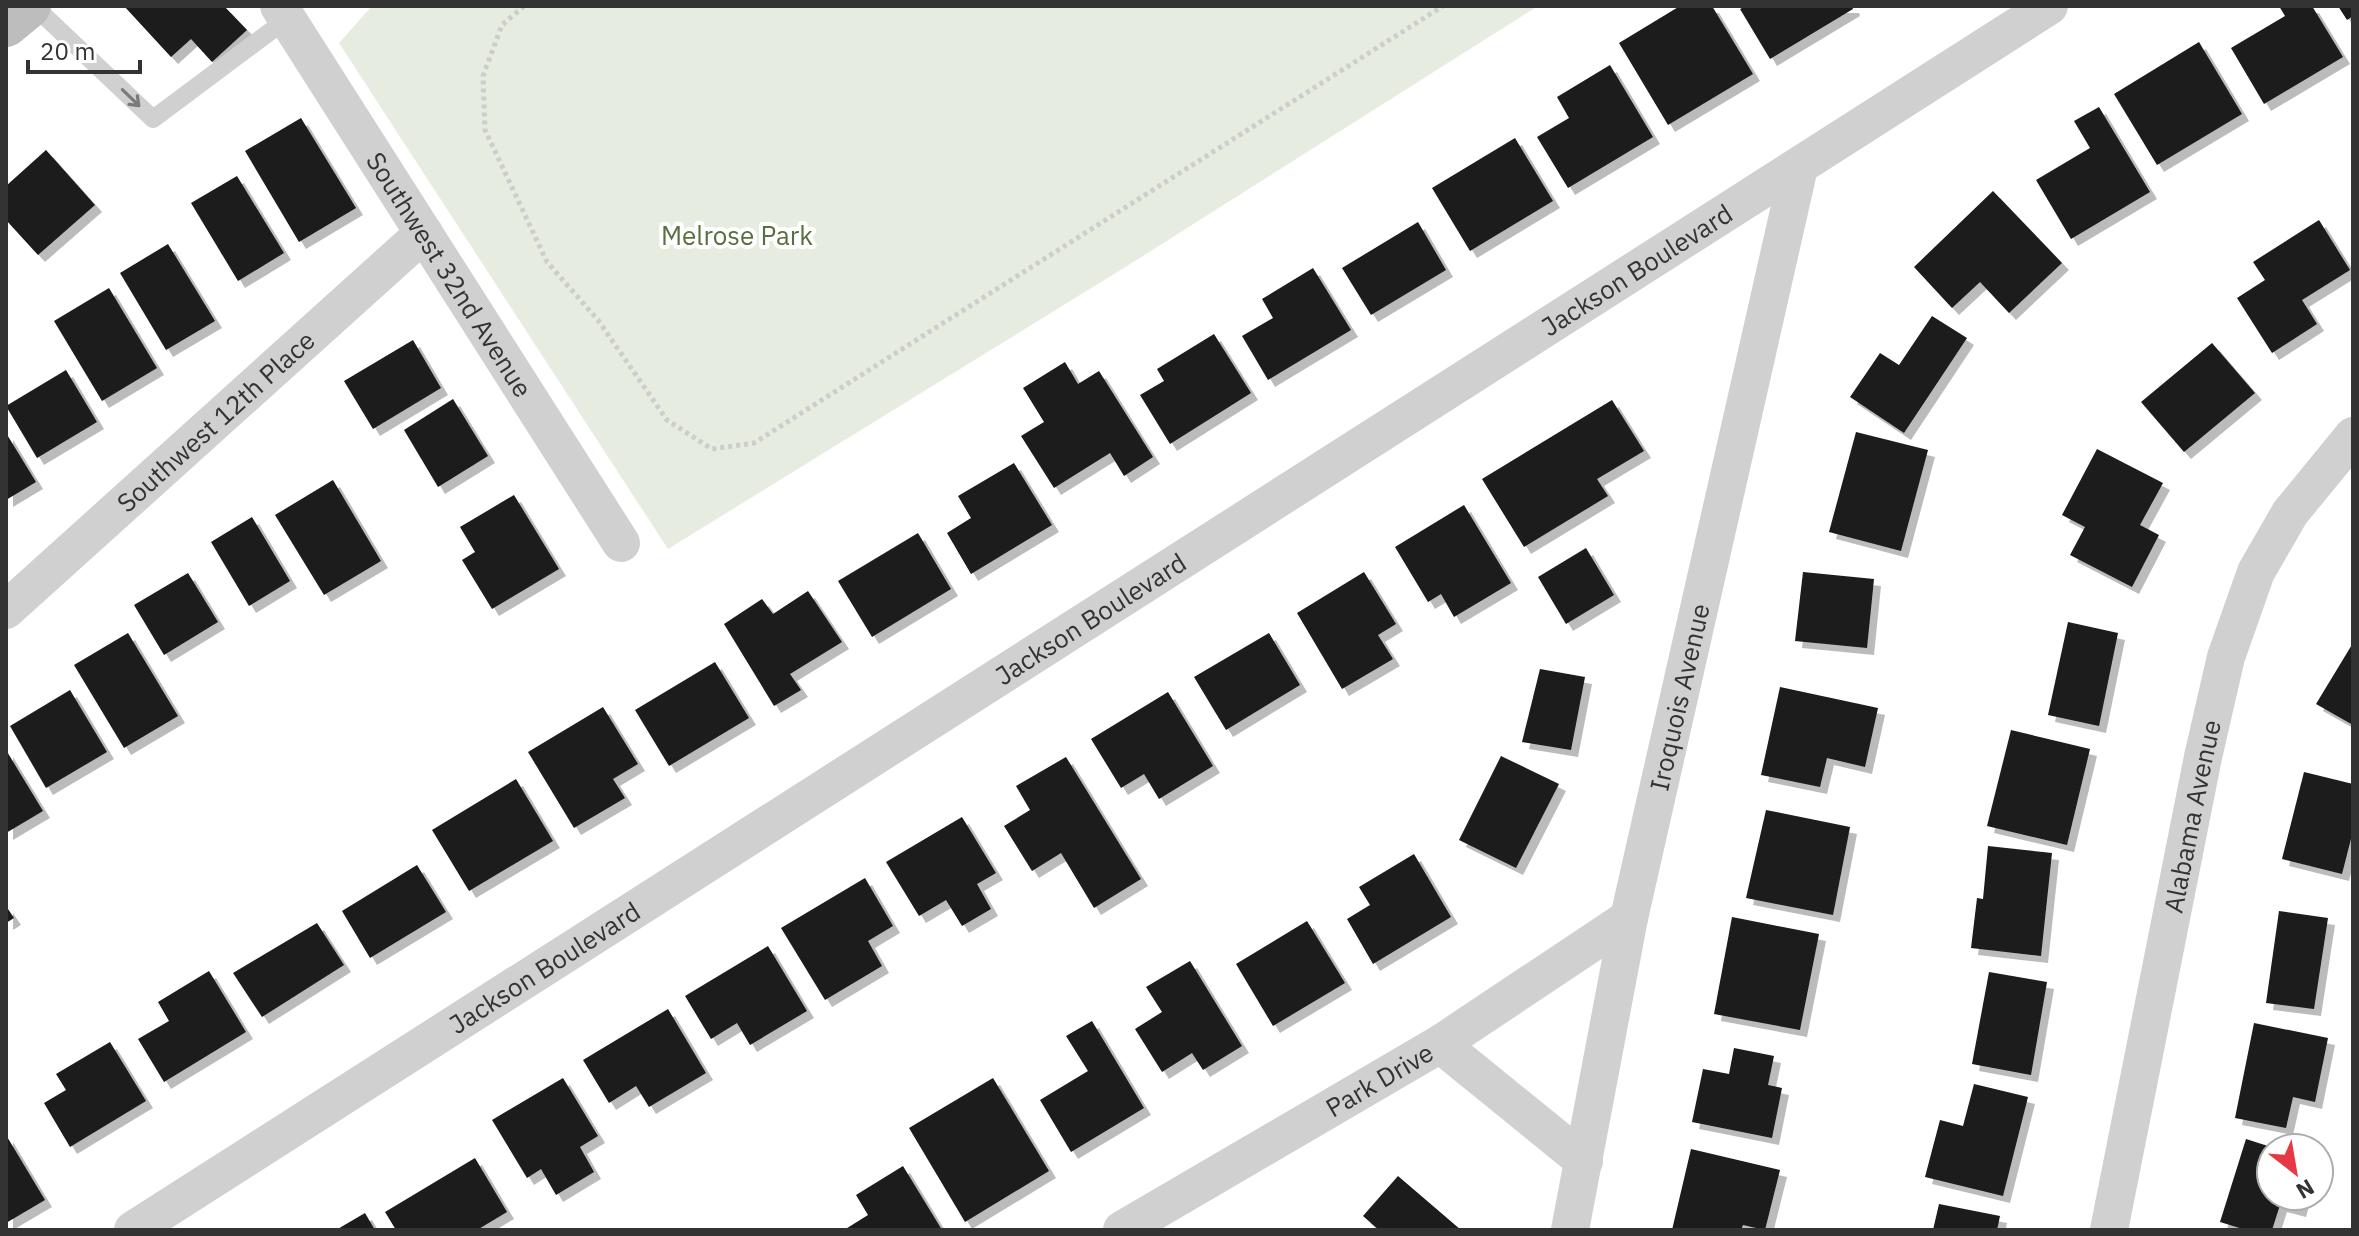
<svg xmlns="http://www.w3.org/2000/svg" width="2359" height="1236" font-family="'IBM Plex Sans',sans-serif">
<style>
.green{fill:#e6ecdf}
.building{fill:#1a1a1a;filter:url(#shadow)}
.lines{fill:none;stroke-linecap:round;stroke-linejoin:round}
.path{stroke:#cdcdcd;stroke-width:5;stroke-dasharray:4 4;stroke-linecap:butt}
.lane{stroke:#d0d0d0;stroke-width:18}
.street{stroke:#d0d0d0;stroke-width:38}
.secondary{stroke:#bdbdbd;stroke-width:44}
.oneway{stroke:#7a7a7a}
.labels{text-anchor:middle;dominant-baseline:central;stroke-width:8;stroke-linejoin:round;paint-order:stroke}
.park-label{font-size:26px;fill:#56703f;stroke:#fff}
.street-label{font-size:26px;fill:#333;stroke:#fff}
</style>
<defs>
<filter id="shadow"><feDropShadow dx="7" dy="7" stdDeviation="0" flood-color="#0004"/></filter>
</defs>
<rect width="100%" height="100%" fill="#fff"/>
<polygon class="green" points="372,6 1538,6 1135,261 668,549 339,43"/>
<g class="building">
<polygon points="124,6 224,6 247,30 212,62 191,39 171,57"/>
<polygon points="1680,6 1712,6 1753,74 1668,125 1619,43"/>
<polygon points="1746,6 1852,6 1853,9 1770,59 1740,9"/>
<polygon points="2279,6 2312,6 2343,57 2264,104 2231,48 2285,16"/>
<polygon points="2338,6 2353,6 2353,16 2347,20"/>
<polygon points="2199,42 2242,114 2157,165 2114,94"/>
<polygon points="1610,65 1653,137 1568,188 1537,137 1569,118 1557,97"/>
<polygon points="2099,107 2150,192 2071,239 2036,180 2090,148 2074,121"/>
<polygon points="301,118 356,208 299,242 245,151"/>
<polygon points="1515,138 1553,201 1470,251 1432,188"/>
<polygon points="46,150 95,205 38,255 6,220 6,186"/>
<polygon points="237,176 284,253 238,281 191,203"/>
<polygon points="1993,191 2062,263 2009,313 1980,282 1952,308 1914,267"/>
<polygon points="2319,220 2350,270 2302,300 2317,324 2272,353 2237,298 2265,280 2253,262"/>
<polygon points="1418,222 1446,270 1371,315 1342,268"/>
<polygon points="168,244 215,321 166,350 120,273"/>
<polygon points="1313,268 1351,330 1268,380 1242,336 1273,318 1262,299"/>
<polygon points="109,288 157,368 102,401 54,321"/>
<polygon points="1932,316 1967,338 1904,433 1850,397 1880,353 1899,365"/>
<polygon points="1214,334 1251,393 1170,444 1140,395 1164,381 1157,369"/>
<polygon points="413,340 441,388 373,429 344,381"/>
<polygon points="2212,343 2255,393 2184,452 2141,402"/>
<polygon points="1065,362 1078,384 1099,371 1153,457 1124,476 1110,453 1054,488 1021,436 1044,422 1023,388"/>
<polygon points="66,370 97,422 37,458 6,406"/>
<polygon points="453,399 488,456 438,487 404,430"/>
<polygon points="1612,400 1644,451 1597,479 1608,496 1524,547 1482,479"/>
<polygon points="1856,432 1928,450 1901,551 1829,532"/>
<polygon points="6,433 36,482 6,500"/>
<polygon points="2097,449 2163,483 2140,525 2159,535 2132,587 2070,555 2085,527 2062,515"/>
<polygon points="1014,463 1052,525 971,574 947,533 971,518 958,496"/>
<polygon points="333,480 381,561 324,595 275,515"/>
<polygon points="514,495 559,569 492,609 462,560 475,552 460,527"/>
<polygon points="1464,505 1511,583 1454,617 1441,594 1428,602 1395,547"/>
<polygon points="252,517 290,581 249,606 211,542"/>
<polygon points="918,533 951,589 872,637 838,581"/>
<polygon points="1586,548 1614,595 1566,624 1538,577"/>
<polygon points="1364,572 1396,624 1378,635 1393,659 1342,689 1297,613"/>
<polygon points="1803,572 1874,579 1867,648 1795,641"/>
<polygon points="188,573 218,622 164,655 134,605"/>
<polygon points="808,591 842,642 790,674 801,690 774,706 724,624 762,599 773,614"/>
<polygon points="2068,622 2118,633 2099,726 2048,715"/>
<polygon points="128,633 178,716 124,748 74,665"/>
<polygon points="1269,633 1300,685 1226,730 1194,677"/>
<polygon points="2353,643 2353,725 2316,704"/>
<polygon points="715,662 749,718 669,766 635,710"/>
<polygon points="1540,669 1585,677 1571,750 1522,742"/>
<polygon points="1780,687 1878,708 1865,767 1827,758 1820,787 1761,775"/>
<polygon points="70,690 107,752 46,788 10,726"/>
<polygon points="1168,692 1213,766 1159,799 1144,774 1121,788 1091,739"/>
<polygon points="603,707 638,764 613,779 625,798 574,828 528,752"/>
<polygon points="2011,730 2090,749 2067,845 1987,826"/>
<polygon points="6,750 43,811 6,833"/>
<polygon points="1501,756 1559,784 1516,868 1459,840"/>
<polygon points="1066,757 1141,879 1094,908 1061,853 1032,871 1004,826 1030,810 1016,786"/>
<polygon points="2304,772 2353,784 2353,831 2342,874 2282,859"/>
<polygon points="516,779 553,841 469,891 432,830"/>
<polygon points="1766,810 1850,827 1833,915 1746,898"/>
<polygon points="962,817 996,873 977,884 991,909 962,926 946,900 919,916 886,862"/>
<polygon points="1988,846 2052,853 2041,956 1971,948 1977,898 1983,899"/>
<polygon points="1414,854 1451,917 1373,964 1347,919 1370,905 1359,887"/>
<polygon points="417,865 446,912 370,958 342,911"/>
<polygon points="865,878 893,926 868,941 882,966 825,1000 781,928"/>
<polygon points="6,906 14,918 6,923"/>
<polygon points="2279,911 2328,918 2314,1009 2266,1003"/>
<polygon points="1732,917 1819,934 1800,1030 1714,1014"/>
<polygon points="1307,921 1345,983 1273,1026 1236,964"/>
<polygon points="317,923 344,965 262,1017 233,973"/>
<polygon points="768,946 807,1011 750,1045 737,1023 711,1039 685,996"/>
<polygon points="1190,961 1242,1046 1203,1070 1192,1053 1162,1072 1135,1029 1162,1012 1146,987"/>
<polygon points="209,971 246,1032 164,1082 138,1039 169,1021 158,1002"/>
<polygon points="1989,972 2047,982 2031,1075 1972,1064"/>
<polygon points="668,1009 706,1073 649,1107 636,1086 609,1103 583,1060"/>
<polygon points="1092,1021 1144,1108 1071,1152 1040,1100 1088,1071 1066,1036"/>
<polygon points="2254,1023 2328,1038 2315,1102 2293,1097 2286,1128 2235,1118"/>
<polygon points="110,1042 146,1101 70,1147 44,1103 66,1090 56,1074"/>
<polygon points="1734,1048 1774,1056 1768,1085 1782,1088 1772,1138 1692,1122 1703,1069 1729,1074"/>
<polygon points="563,1078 598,1136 580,1147 594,1172 556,1195 541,1169 527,1178 492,1120"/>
<polygon points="993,1078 1049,1171 965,1222 909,1128"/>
<polygon points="1974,1084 2028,1097 2003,1196 1925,1177 1940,1120 1963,1126"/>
<polygon points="6,1135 45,1200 6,1223"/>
<polygon points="2246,1139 2271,1147 2271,1196 2303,1196 2299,1210 2280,1205 2272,1230 2246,1230 2220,1222"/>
<polygon points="1691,1149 1780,1170 1765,1230 1743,1225 1741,1230 1672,1230"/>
<polygon points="475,1158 507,1212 477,1230 396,1230 385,1212"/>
<polygon points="903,1166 942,1230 844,1230 868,1215 856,1195"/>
<polygon points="1398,1176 1461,1230 1379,1230 1363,1216"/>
<polygon points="1939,1204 2000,1216 1997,1230 1933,1230"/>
<polygon points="365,1213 375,1230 336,1230"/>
</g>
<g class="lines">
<polyline class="path" points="524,6 502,25 483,76 485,130 547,262 598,320 667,420 712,449 754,443 1443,6"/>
<polyline class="lane" points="34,6 153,119 287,19"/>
<g class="street">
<path id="s1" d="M 279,6 L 621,543"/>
<path id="s2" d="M 6,610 L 424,233"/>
<polyline points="1440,1044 1584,1161"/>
<path id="s3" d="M 133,1230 L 2049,6"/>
<path id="s4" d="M 1122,1230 L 1440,1044 L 1629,918"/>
<path id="s5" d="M 1570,1230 L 1629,918 L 1799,167"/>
<path id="s6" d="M 2109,1230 L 2203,757 L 2226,657 L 2256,572 L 2290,513 L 2353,436"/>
</g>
<polyline class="secondary" points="6,25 29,6"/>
</g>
<defs><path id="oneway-shaft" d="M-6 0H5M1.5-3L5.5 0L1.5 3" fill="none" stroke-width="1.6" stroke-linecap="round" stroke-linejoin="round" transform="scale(2)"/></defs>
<use class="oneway" href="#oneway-shaft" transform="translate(131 98) rotate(44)"/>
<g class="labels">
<g class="park-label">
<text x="737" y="235">Melrose Park</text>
</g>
<g class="street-label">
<text stroke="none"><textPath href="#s3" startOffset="1784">Jackson Boulevard</textPath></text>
<text stroke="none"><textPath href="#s1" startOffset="318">Southwest 32nd Avenue</textPath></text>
<text stroke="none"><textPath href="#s2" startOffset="282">Southwest 12th Place</textPath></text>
<text stroke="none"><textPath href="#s3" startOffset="1136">Jackson Boulevard</textPath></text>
<text stroke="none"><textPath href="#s5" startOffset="544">Iroquois Avenue</textPath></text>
<text stroke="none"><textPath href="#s6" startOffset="422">Alabama Avenue</textPath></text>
<text stroke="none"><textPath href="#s3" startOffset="488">Jackson Boulevard</textPath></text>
<text stroke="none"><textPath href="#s4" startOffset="298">Park Drive</textPath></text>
</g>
</g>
<rect width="2359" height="1236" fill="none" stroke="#333333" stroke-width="16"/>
<g transform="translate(2295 1172) rotate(149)"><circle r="38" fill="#ffffff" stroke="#adadad" stroke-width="2"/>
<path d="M0-6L14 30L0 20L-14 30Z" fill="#e63946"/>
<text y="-12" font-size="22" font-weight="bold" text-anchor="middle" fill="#333333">N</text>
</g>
<path d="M28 60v12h112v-12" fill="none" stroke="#333333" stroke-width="4"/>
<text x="40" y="60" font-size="24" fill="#333333" stroke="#ffffff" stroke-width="6" paint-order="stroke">20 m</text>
</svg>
